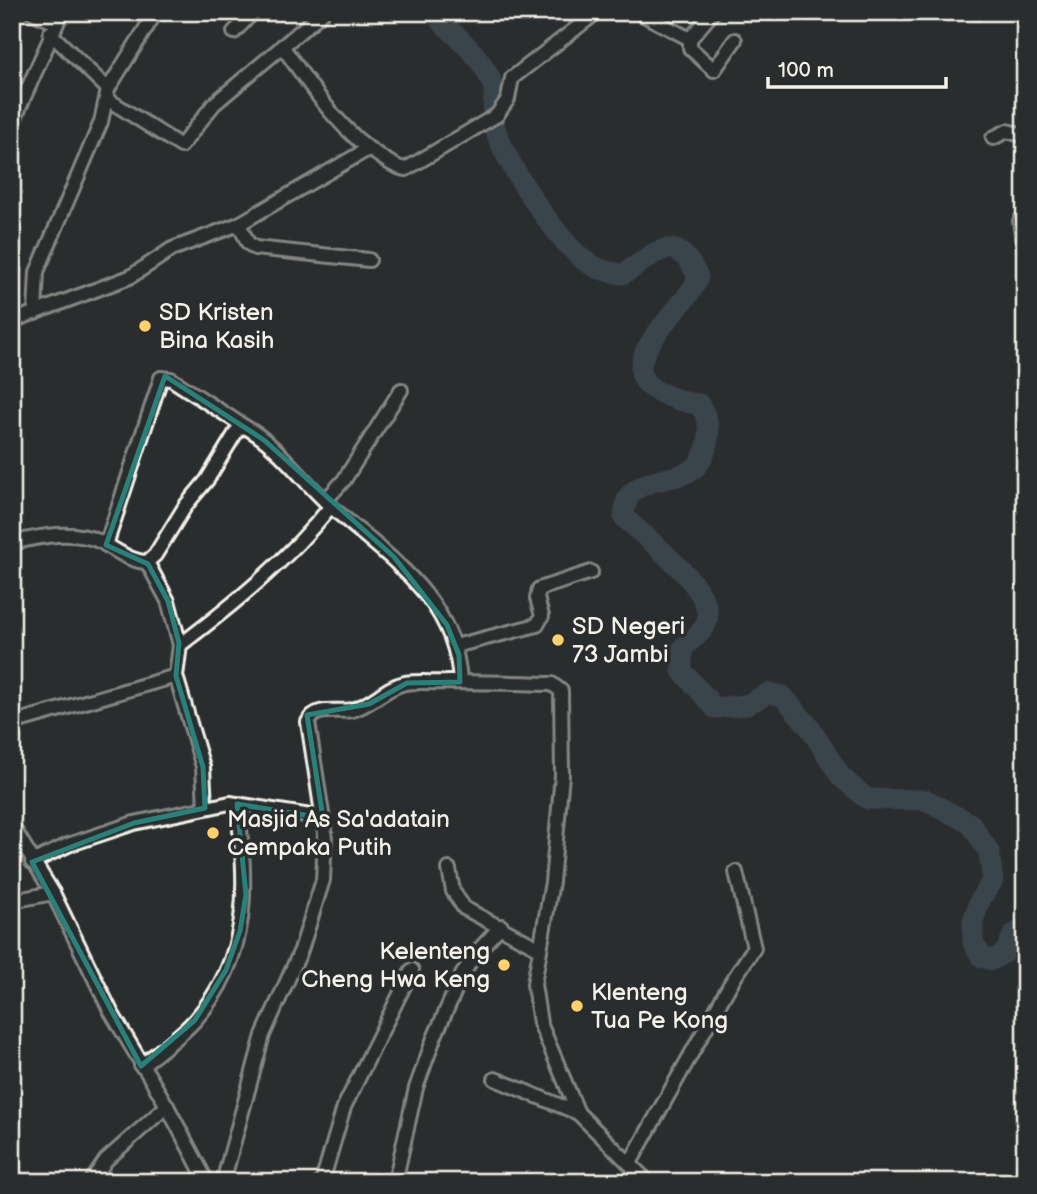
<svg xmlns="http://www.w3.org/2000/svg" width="1037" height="1194" font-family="'Balsamiq Sans',sans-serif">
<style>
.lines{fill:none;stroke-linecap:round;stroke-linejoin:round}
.river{stroke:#4f6070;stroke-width:21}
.minor-casing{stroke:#f4f1e8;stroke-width:18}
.minor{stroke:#2a2d2e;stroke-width:12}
.marked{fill:none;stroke:#26827a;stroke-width:5;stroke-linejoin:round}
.poi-dot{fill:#ffd166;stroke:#2a2d2e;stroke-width:2.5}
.labels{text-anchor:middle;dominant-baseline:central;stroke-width:7;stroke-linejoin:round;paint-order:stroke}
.poi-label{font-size:24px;fill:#f4f1e8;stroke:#2a2d2e;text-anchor:start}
</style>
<rect width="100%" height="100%" fill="#2a2d2e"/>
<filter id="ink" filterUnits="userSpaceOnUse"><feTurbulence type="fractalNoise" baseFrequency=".0143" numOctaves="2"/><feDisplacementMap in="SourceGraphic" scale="14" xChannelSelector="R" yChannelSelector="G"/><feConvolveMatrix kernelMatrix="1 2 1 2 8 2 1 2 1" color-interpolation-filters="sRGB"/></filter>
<g filter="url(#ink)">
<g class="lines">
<path class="river" d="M 433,12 C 454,37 482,53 493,86 C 497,97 491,111 494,123 C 500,156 556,239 584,260 C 596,269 607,272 623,274 C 654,256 674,226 698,277 C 691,307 600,368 663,394 C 675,399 685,403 699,404 C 708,417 711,429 707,445 C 697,489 657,470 633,492 C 625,498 625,508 624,517 C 644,538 722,592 705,626 C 701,634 688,642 682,649 L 682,671 L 715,708 L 746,705 L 769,693 L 783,696 L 810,728 L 841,777 L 867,799 L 926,800 L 971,824 L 989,852 L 993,880 L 980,900 L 973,921 L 973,943 L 982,957 L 992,960 L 1006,952 L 1013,935 L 1025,928"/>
<g class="minor-casing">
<g id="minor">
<polyline points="32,12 56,23"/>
<polyline points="638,12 690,39"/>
<polyline points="713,12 690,39 690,48 714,70 735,40"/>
<polyline points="977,13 977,12"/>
<polyline points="234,32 253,12"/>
<polyline points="50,33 108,89"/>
<path d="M 282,46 C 312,87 337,129 381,157 C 389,162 396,168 406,169 L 497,115 L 508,99 L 512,78 L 597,12"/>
<polyline points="107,99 181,146 214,104 322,13"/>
<polyline points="12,124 62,12"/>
<polyline points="993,138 1007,131 1025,136"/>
<polyline points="12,152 12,154"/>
<polyline points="1020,221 1025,253"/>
<polyline points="239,224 248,243 255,248 369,260"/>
<polyline points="35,313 37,272 101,122 108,89 156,12"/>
<polyline points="12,321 130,277 172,249 239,224 368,149"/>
<polyline points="325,501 344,480 401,390"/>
<path d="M 12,543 C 40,536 74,529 101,542 C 115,549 130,562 147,562 L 155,555 L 186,505 L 207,480 L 238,429 L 245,427 C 275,443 299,476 324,500 C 381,554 456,594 460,682"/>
<polyline points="106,545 161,378 171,379 245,427"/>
<polyline points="147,562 168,601 180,645"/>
<polyline points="455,646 537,625 542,616 537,598 539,589 591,572"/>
<polyline points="12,723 176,676"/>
<path d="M 205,808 L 203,767 L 176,676 L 180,645 C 233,605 289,559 331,506"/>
<polyline points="12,826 53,893 111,1012 167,1106 207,1182"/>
<polyline points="32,862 68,845 134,823 230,803 323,818"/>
<polyline points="449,869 453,891 464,908 540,949"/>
<polyline points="12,901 53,893"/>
<path d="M 141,1066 C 159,1051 179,1038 195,1020 C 252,956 247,883 237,804"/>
<polyline points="495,1079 578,1113"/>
<polyline points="630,1163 731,983 754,948 736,872"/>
<polyline points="91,1182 106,1160 167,1106"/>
<path d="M 223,1182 L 263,1035 L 301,950 L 323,880 L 325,833 L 308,722 C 316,705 337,713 352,710 C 372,705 385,687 405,683 C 419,681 435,683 449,682 C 483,682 518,683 552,684 L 561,691 L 562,775 L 552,882 L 534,984 L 540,1023 L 578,1113 L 648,1182"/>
<polyline points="322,1182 344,1107 412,970"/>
<polyline points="395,1182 416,1088 434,1038 462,975 475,954 501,926"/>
</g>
</g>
<use href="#minor" class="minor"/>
</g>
</g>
<path d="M0 0H1037V1194H0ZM 165,376 L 264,440 L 394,557 L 447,625 L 459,655 L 460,682 L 407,683 L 369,704 L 307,715 L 323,818 L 237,804 L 246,895 L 240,931 L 226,970 L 195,1020 L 141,1066 L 32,862 L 134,823 L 205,808 L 203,767 L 176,676 L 179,643 L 168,601 L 148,564 L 106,545 Z" fill="#2a2d2e" fill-opacity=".55" fill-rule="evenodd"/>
<path class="marked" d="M 165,376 L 264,440 L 394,557 L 447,625 L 459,655 L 460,682 L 407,683 L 369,704 L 307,715 L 323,818 L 237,804 L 246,895 L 240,931 L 226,970 L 195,1020 L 141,1066 L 32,862 L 134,823 L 205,808 L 203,767 L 176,676 L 179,643 L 168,601 L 148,564 L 106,545 Z"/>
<g class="poi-dot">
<circle cx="145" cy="326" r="7"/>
<circle cx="558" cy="640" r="7"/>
<circle cx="213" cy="833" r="7"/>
<circle cx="504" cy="965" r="7"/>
<circle cx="577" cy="1006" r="7"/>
</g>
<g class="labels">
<g class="poi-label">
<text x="159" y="312">SD Kristen<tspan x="159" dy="28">Bina Kasih</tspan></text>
<text x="572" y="626">SD Negeri<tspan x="572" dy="28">73 Jambi</tspan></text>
<text x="227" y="819">Masjid As Sa'adatain<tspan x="227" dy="28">Cempaka Putih</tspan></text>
<text x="490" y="951" text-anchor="end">Kelenteng<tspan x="490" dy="28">Cheng Hwa Keng</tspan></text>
<text x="591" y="992">Klenteng<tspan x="591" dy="28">Tua Pe Kong</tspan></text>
</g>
</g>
<rect width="1037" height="1194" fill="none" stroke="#2a2d2e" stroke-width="42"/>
<rect x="21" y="21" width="995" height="1152" fill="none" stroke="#f4f1e8" stroke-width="2.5" filter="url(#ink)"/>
<path d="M768 77v10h178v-10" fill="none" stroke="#f4f1e8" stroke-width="3.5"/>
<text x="778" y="77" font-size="21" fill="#f4f1e8" stroke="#2a2d2e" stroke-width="5" paint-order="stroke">100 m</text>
</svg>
